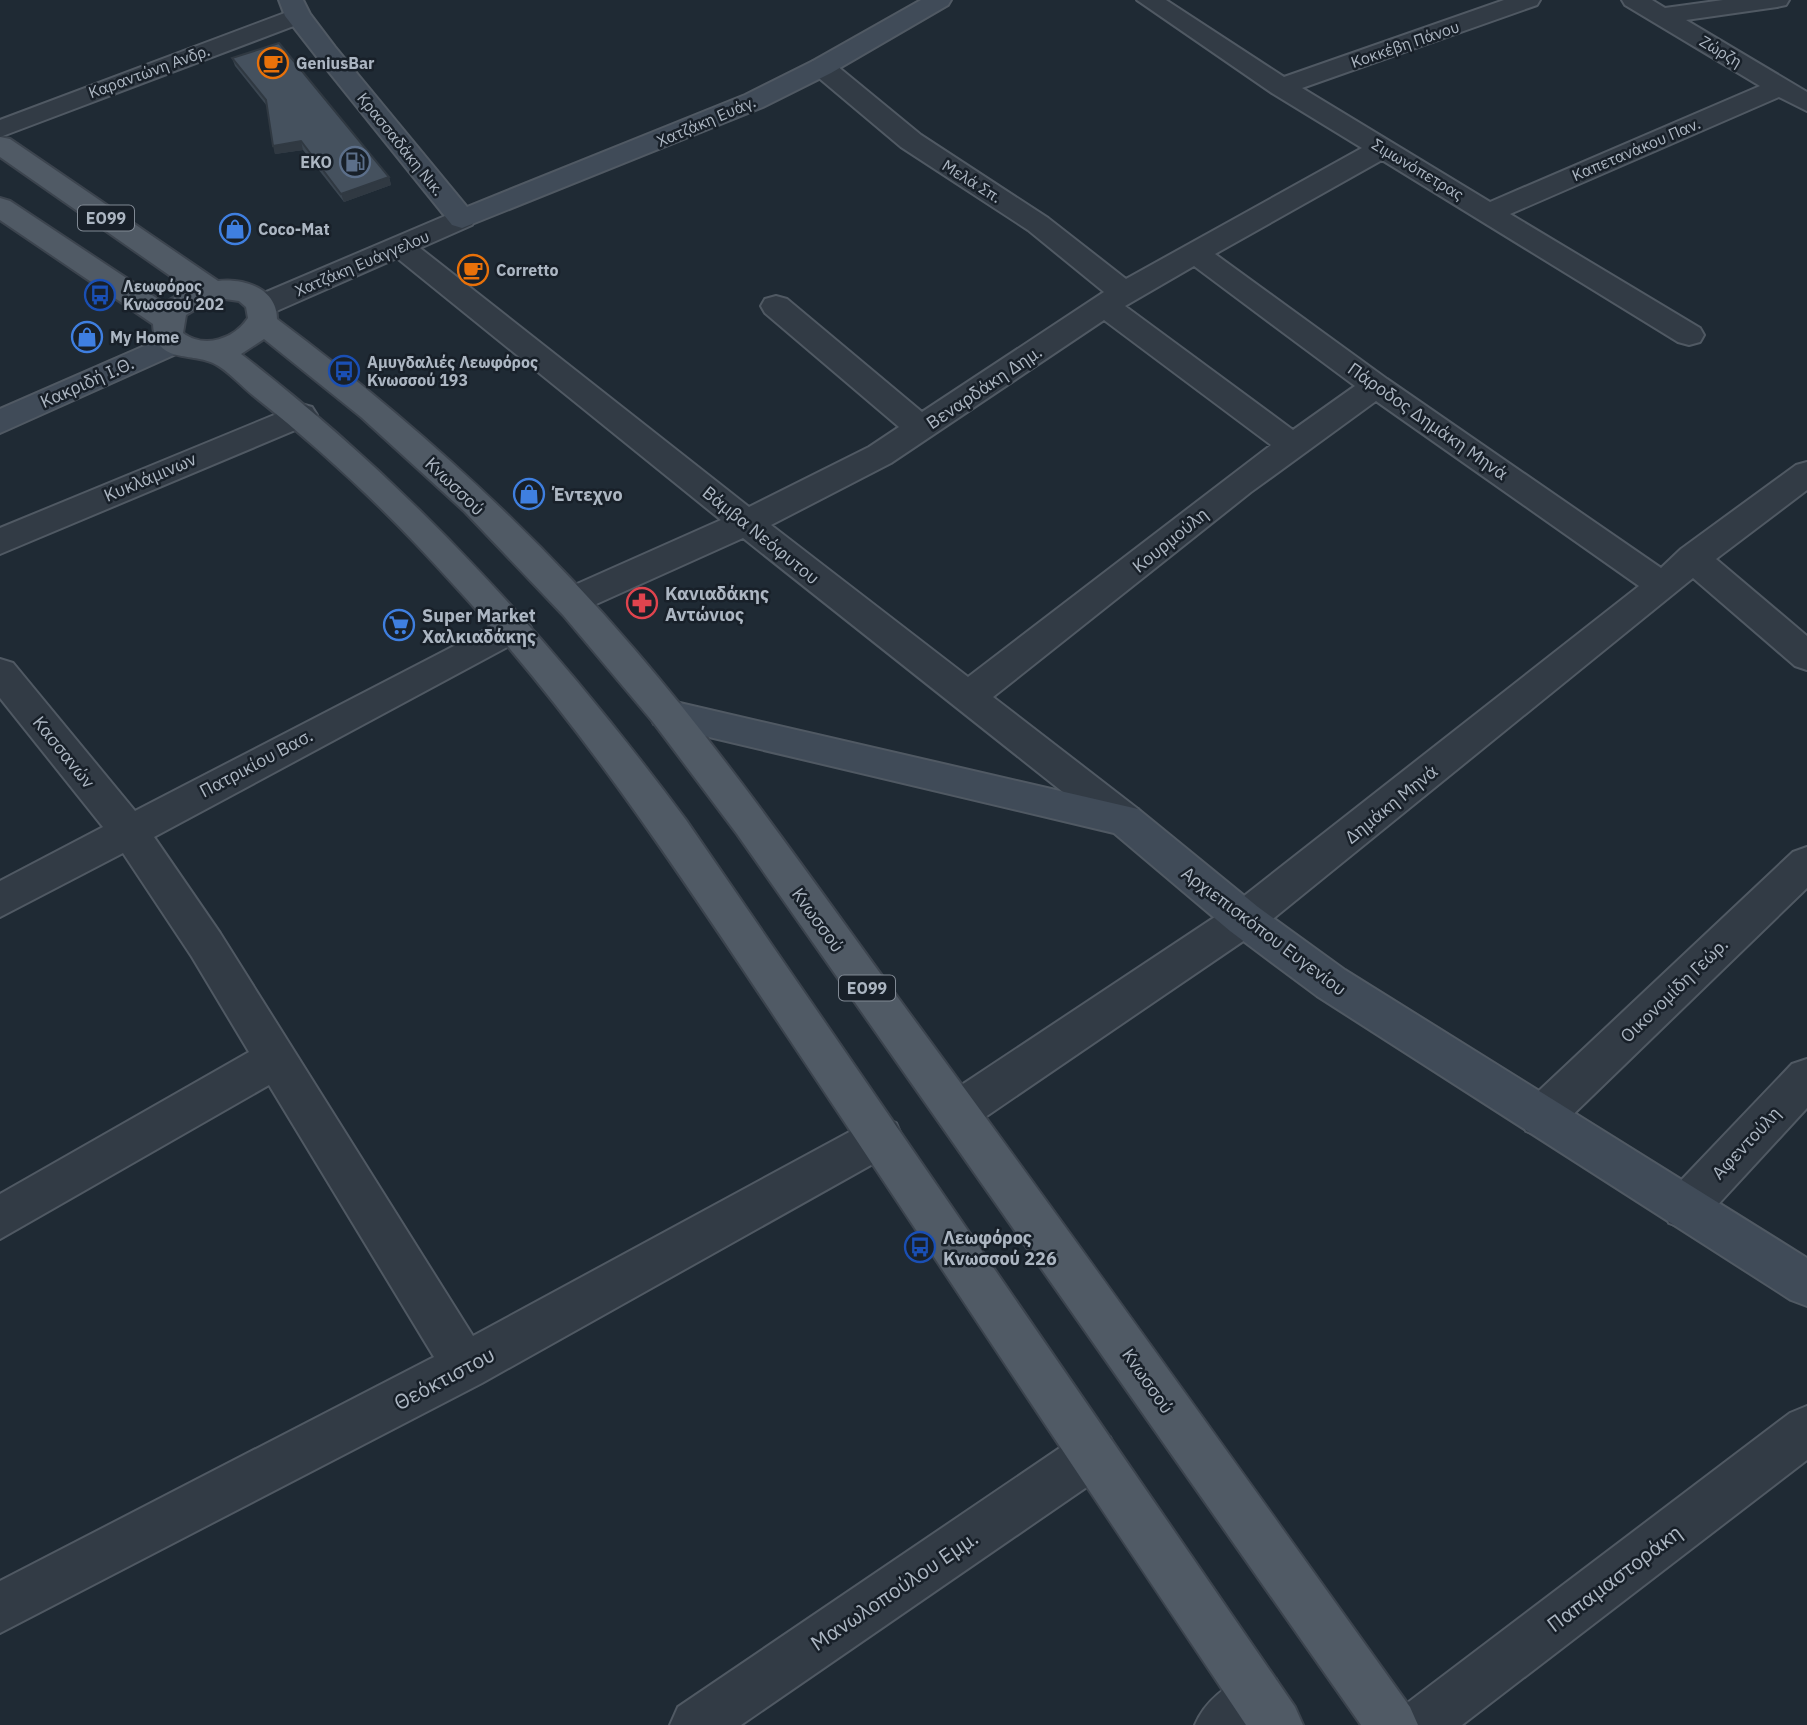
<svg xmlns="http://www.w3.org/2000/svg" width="1807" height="1725" font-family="'IBM Plex Sans',sans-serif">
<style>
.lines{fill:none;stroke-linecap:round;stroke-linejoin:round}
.street-casing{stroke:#505963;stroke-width:4}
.secondary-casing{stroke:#505963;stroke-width:4}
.primary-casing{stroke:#3c444e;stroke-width:4}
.street{fill:#323b45;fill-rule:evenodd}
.secondary{fill:#404b58;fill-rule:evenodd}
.primary{fill:#505a65;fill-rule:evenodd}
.wall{fill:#3b4651}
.shaded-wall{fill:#303942}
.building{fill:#45515e;stroke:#303942;stroke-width:2}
.labels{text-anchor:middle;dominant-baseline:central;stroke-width:5;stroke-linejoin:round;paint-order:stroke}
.far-street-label{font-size:16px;fill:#acb6c2;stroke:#182029}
.far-poi-label{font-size:16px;font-weight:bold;fill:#acb6c2;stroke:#182029;text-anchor:start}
.shield{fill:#182029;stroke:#808994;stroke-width:2}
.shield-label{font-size:16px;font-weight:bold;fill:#acb6c2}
.street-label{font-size:18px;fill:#acb6c2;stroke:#182029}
.poi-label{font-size:18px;font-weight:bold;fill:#acb6c2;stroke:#182029;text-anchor:start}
.near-street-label{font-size:21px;fill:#acb6c2;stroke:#182029}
</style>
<rect width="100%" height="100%" fill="#1f2a34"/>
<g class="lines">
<g class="street-casing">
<g id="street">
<path d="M 1137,0 L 1166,0 L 1284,77 L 1504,0 L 1540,0 L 1537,5 L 1302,88 L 1490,202 L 1760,86 L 1625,5 L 1622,0 L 1652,0 L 1665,8 L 1723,0 L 1789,0 L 1786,5 L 1777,7 L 1686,20 L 1807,92 L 1807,111 L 1779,97 L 1510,214 L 1700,328 L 1704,335 L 1700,342 L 1689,345 L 1678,342 L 1382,160 L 1215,254 L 1387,379 L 1661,568 L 1681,549 L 1796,465 L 1807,462 L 1807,490 L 1716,559 L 1807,636 L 1807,670 L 1795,666 L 1693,578 L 1258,931 L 972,1126 L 957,1132 L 942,1126 L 936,1112 L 942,1098 L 1230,907 L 1639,586 L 1376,401 L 1251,492 L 993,697 L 1138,809 L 1144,820 L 1138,831 L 1125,836 L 1112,831 L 743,538 L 583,610 L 571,614 L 559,610 L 554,601 L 559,592 L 721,520 L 397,258 L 272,313 L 261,316 L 250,313 L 246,306 L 250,299 L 452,213 L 462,210 L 472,213 L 476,219 L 472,225 L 420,248 L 749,507 L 869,447 L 899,427 L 765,313 L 761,306 L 765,299 L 776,296 L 787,299 L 922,412 L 1104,292 L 1028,230 L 901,147 L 813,73 L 809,67 L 813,61 L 831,61 L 921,135 L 1048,218 L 1126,279 L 1362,148 L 1272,93 ZM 1194,266 L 1355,386 L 1293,430 L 1125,306 ZM 1104,320 L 1271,445 L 968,677 L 771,525 L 891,463 Z"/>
<polygon points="298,8 307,11 311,16 307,21 0,137 0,120"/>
<polygon points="301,404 312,407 317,415 312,423 0,554 0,528"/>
<polygon points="514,615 526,619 531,628 526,637 154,837 220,933 473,1336 866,1123 881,1117 896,1123 902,1137 896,1151 482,1383 0,1633 0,1581 434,1357 269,1085 0,1239 0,1194 249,1052 192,957 123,853 0,917 0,881 103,827 0,698 0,659 13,663 135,811"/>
<polygon points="1807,847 1807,888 1556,1131 1541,1137 1526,1131 1520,1117 1526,1103 1793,852"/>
<polygon points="1807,1059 1807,1108 1701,1223 1685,1229 1669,1223 1663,1208 1669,1193 1792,1064"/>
<polygon points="1807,1406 1807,1460 1462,1725 1394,1725 1402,1707 1790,1413"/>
<polygon points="1093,1430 1110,1437 1117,1454 1110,1471 741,1725 670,1725 678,1707 1076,1437"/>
<path d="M 1258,1671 L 1276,1679 L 1284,1697 L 1276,1715 L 1263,1725 L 1195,1725 C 1206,1698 1231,1682 1258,1671 Z"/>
</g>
</g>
<g class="secondary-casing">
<g id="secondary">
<polygon points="279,0 303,0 310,14 335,47 467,207 745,95 813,61 921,0 951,0 948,5 831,73 763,107 462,228 452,225 317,57 285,16"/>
<polygon points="174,333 185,336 189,343 185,350 0,433 0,409"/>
<polygon points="667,700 1138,809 1258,907 1345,970 1807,1258 1807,1306 1791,1300 1317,996 1230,931 1114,833 654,724 649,714 654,704"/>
</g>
</g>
<g class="primary-casing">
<path id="primary" d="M 0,137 L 10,139 L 218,281 C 245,278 277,289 277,319 C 408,417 529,526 635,650 C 737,769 825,899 918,1025 C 1084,1251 1247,1479 1410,1707 L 1418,1725 L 1361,1725 L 737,834 L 653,722 L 563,615 L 465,512 L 361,417 L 264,339 L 241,354 C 413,487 556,645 686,820 L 1295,1707 L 1303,1725 L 1246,1725 C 1093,1497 942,1269 790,1040 C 683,879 584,726 452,583 C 392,516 326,453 255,397 C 242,387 228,370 213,363 C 189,352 155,364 153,324 L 0,220 L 0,198 L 10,201 L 164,303 L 189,289 L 0,157 ZM 225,299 L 239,301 L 246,307 L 248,318 C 234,339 205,349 183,333 L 186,315 L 204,304 Z"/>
</g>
<use href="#street" class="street"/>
<use href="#secondary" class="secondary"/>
<use href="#primary" class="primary"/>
</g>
<polygon class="wall" points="232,58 389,177 391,185 344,202 303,150 275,154 267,106 235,66"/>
<g class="shaded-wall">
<polygon points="301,141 303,150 275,154 273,146"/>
<polygon points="389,177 391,185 344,202 341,194"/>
</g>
<polygon class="building" points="279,43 389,177 341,194 301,141 273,146 266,100 232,58"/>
<defs>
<g id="cafe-ring" transform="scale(1.575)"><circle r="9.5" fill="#182029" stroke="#e8710a" stroke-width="1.5"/><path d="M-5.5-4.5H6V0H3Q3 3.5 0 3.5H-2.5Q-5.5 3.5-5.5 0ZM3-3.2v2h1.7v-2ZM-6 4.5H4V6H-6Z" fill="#e8710a"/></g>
<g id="fuel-ring" transform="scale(1.575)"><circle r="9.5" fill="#182029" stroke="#5c6f8a" stroke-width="1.5"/><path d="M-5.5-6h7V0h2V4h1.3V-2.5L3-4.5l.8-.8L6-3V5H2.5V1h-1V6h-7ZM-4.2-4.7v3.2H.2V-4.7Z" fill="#5c6f8a"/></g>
<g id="shop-ring" transform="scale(1.575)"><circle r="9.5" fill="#182029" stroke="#3f7fe0" stroke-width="1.5"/><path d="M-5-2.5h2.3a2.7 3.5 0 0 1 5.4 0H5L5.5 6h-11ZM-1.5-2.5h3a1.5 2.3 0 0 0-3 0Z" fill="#3f7fe0"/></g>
<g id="bus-ring" transform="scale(1.575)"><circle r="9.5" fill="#182029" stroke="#1a4fb4" stroke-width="1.5"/><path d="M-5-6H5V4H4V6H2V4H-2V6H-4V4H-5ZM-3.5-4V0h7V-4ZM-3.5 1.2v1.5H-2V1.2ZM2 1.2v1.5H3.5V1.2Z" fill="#1a4fb4"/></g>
<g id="pharmacy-ring" transform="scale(1.575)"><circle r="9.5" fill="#182029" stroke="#e0444e" stroke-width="1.5"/><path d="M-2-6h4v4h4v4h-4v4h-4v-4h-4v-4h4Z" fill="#e0444e"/></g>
<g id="supermarket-ring" transform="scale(1.575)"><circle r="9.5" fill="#182029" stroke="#3f7fe0" stroke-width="1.5"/><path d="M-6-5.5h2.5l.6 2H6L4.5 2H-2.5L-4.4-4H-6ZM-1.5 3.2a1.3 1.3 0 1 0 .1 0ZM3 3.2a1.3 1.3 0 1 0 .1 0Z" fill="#3f7fe0"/></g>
</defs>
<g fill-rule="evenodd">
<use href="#cafe-ring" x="273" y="63"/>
<use href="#fuel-ring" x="355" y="162"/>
<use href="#shop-ring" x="235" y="229"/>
<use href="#cafe-ring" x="473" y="270"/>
<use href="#bus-ring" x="100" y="295"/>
<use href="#shop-ring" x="87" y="337"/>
<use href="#bus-ring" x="344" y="371"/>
<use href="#shop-ring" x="529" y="494"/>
<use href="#pharmacy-ring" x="642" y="603"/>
<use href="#supermarket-ring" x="399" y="625"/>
<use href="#bus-ring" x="920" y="1247"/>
</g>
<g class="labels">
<g class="far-street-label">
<text transform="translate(1405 44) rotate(-19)">Κοκκέβη Πάνου</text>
<text transform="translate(1721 51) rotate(31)">Ζώρζη</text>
<text transform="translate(149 71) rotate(-20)">Καραντώνη Ανδρ.</text>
<text transform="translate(706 121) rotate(-23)">Χατζάκη Ευάγ.</text>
<text transform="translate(401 144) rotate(51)">Κρασσαδάκη Νικ.</text>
<text transform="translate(1636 149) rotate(-23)">Καπετανάκου Παν.</text>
<text transform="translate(1418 169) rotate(31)">Σιμωνόπετρας</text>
<text transform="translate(972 181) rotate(32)">Μελά Σπ.</text>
<text transform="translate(362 263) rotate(-23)">Χατζάκη Ευάγγελου</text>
</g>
<g class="far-poi-label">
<text x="296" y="63">GeniusBar</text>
<text x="332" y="162" text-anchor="end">EKO</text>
<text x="258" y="229">Coco-Mat</text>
<text x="496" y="270">Corretto</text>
<text x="123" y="286">Λεωφόρος<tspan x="123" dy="18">Κνωσσού 202</tspan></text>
<text x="110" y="337">My Home</text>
<text x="367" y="362">Αμυγδαλιές Λεωφόρος<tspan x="367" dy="18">Κνωσσού 193</tspan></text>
</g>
<g class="shield">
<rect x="78" y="205.5" width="56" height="25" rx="5"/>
<rect x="839" y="975.5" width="56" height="25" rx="5"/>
</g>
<g class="shield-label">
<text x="106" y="218">ΕΟ99</text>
<text x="867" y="988">ΕΟ99</text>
</g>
<g class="street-label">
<text transform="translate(87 382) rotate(-24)">Κακριδή Ι.Θ.</text>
<text transform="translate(984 387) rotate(-34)">Βεναρδάκη Δημ.</text>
<text transform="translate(1428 421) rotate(35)">Πάροδος Δημάκη Μηνά</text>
<text transform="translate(150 477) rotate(-23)">Κυκλάμινων</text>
<text transform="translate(455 486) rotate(44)">Κνωσσού</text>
<text transform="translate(761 535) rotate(39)">Βάμβα Νεόφυτου</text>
<text transform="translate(1170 540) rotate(-39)">Κουρμούλη</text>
<text transform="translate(64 752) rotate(51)">Κασσανών</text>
<text transform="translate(256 763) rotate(-28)">Πατρικίου Βασ.</text>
<text transform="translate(1391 804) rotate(-39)">Δημάκη Μηνά</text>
<text transform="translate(818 920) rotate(54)">Κνωσσού</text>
<text transform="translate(1264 931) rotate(37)">Αρχιεπισκόπου Ευγενίου</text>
<text transform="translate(1674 990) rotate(-44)">Οικονομίδη Γεώρ.</text>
<text transform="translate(1746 1143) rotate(-47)">Αφεντούλη</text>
<text transform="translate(1148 1381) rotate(55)">Κνωσσού</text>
</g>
<g class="poi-label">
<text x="552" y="494">Έντεχνο</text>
<text x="665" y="593">Κανιαδάκης<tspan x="665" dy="21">Αντώνιος</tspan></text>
<text x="422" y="615">Super Market<tspan x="422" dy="21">Χαλκιαδάκης</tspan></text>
<text x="943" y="1237">Λεωφόρος<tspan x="943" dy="21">Κνωσσού 226</tspan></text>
</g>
<g class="near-street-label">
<text transform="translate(444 1378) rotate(-28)">Θεόκτιστου</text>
<text transform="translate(1614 1578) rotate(-37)">Παπαμαστοράκη</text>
<text transform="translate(894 1590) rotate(-34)">Μανωλοπούλου Εμμ.</text>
</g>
</g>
</svg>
